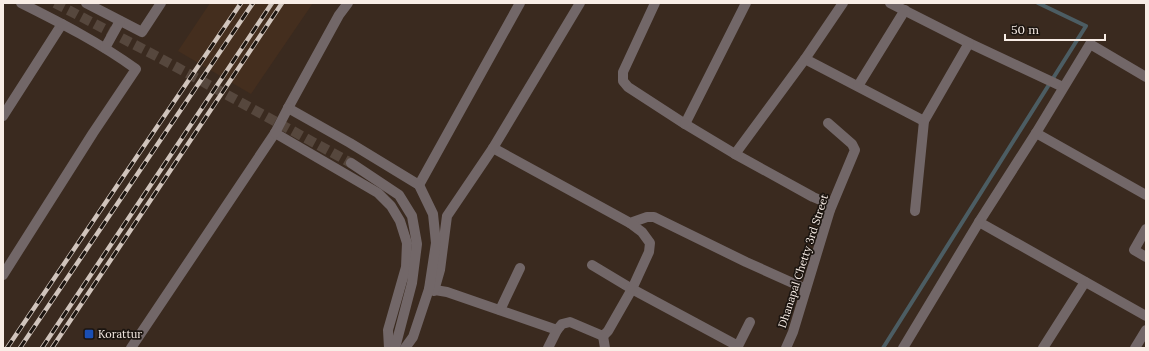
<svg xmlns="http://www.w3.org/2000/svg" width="1149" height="351" font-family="Lora,serif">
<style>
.built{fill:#442e1e}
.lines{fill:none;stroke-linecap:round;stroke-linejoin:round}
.stream{stroke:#4c5d63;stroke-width:4}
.tertiary-tunnel{stroke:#56473d;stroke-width:10;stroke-dasharray:10 5;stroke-linecap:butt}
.minor{stroke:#726768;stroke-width:10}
.tertiary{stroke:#726768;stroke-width:10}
.rail-casing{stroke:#d0c4bc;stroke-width:4.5}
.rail{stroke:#1c1510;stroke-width:3;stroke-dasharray:9;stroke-linecap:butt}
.minor-bridge{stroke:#726768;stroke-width:10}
.transit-dot{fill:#1a4fb4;stroke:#1c1510;stroke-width:1.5}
.labels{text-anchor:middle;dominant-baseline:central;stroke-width:3.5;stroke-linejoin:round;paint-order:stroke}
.street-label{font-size:11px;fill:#f8ede6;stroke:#1c1510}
.poi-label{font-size:11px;fill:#f8ede6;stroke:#1c1510;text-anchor:start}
</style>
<rect width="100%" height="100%" fill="#3a2a1f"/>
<polygon class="built" points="210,3 313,3 251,94 178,51"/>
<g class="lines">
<polyline class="stream" points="883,348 1086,26 1038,3"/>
<polyline class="tertiary-tunnel" points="55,3 158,57 351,163"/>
<g class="minor">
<polyline points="86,3 142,32 161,3"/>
<polyline points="655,3 623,72 623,81 628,87 685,124 746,3"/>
<polyline points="890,3 969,43 1063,87"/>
<polyline points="805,59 924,121"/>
<polyline points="858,86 905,10"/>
<polyline points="288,108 339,15 348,3"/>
<polyline points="3,116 62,24"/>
<polyline points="685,124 735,154 805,59 843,3"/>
<polyline points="1036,133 1146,195"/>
<polyline points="493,148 630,223 647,217 654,217 746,262 806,289"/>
<polyline points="735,154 813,197 825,202 830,210"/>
<polyline points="419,185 520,3"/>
<polyline points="915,211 924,121 969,43"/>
<polyline points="979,222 1146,316"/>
<polyline points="1146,229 1134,250 1146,257"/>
<polyline points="592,265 632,289 738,346 750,322"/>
<path d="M 3,275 L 93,133 L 136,69 C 100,43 61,23 21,3"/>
<polyline points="429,289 447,292 557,330"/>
<polyline points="434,291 440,270 447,216 493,148 580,3"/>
<polyline points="500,310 520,268"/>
<polyline points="603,336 605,348"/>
<polyline points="131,348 275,133"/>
<polyline points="548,348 557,330 562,324 570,322 603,336 608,331 632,289 649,252 650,243 642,232 630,223"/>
<polyline points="786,348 793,332 830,210 855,150 852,144 828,123"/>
<polyline points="1043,348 1085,282"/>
<polyline points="1135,348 1146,330"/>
</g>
<g class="tertiary">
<polyline points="288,108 350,143 419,185 433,214 436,243 429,289 413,337 405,348"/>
<polyline points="275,133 378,193 391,206 400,221 407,243 406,267 388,330 389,348"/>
<polyline points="351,163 399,195 412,216 417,244 412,283 395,348"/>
<polyline points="903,348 979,222 1036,133 1090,44 1146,77"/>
</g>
<g class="rail-casing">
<g id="rail">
<polyline points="7,348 241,3"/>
<polyline points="20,348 253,3"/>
<polyline points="42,348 272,3"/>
<polyline points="52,348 282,3"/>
</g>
</g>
<use href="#rail" class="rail"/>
<g class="minor-bridge">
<polyline points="105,48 120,21"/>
<polyline points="275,133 288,108"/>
</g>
</g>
<rect class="transit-dot" x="84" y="329" width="10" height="10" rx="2"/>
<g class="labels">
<g class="street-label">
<text transform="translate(803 261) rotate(-72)">Dhanapal Chetty 3rd Street</text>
</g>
<g class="poi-label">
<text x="98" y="334">Korattur</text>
</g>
</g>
<rect width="1149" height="351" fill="none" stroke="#f8ede6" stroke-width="8"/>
<path d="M1005 34v6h100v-6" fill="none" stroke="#f8ede6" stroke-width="2"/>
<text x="1011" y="34" font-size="12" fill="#f8ede6" stroke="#1c1510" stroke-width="3" paint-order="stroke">50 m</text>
</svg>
